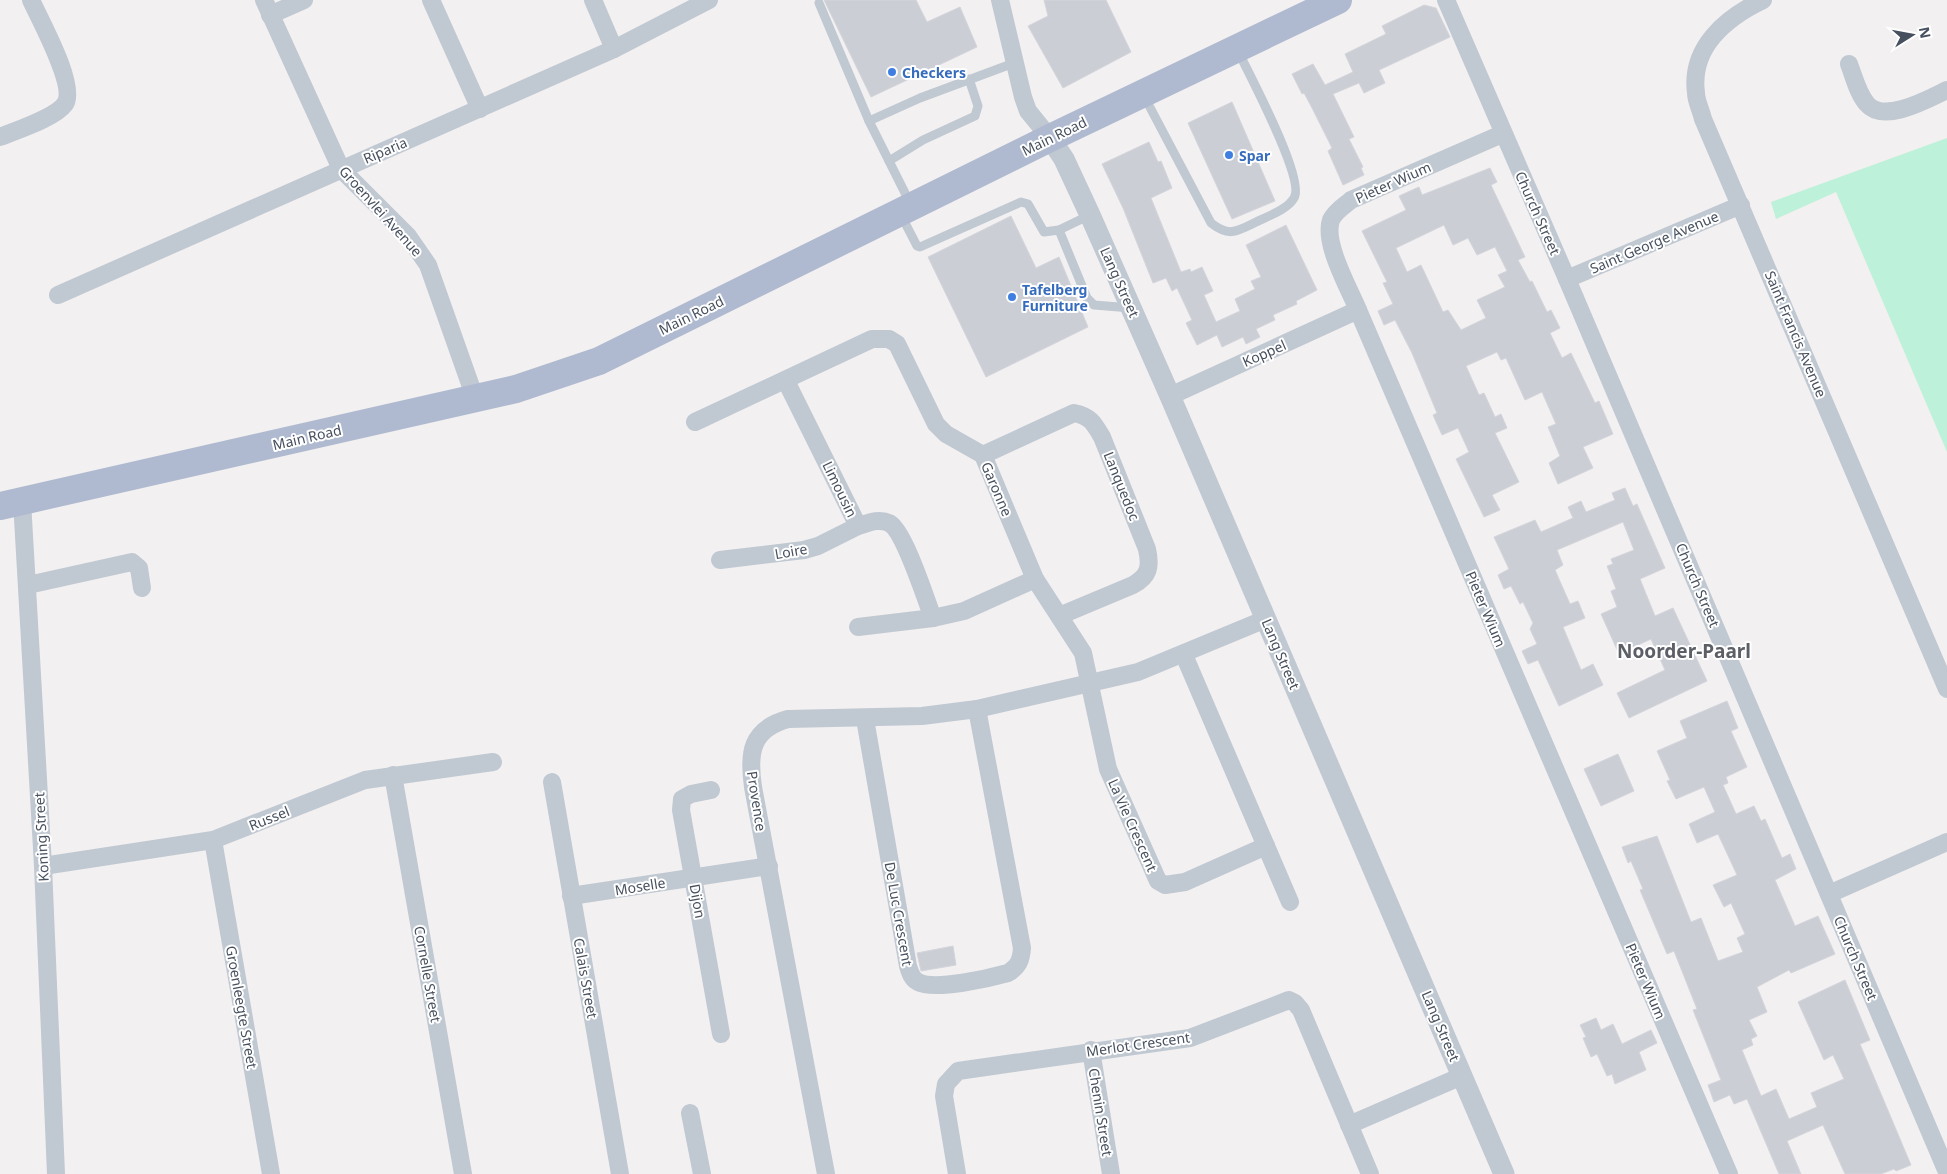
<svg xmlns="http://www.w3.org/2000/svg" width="1947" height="1174" font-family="'Noto Sans',sans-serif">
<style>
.green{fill:#bdf1d9}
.building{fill:#ccced5;stroke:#d4d5dc;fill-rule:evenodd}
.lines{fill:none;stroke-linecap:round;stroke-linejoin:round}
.service{stroke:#c0c8d2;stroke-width:9}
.minor{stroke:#c0c8d2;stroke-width:18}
.tertiary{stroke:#c0c8d2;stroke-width:21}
.primary{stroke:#afbad0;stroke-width:28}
.shop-dot{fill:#3f7fe0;stroke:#fff;stroke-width:2}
.labels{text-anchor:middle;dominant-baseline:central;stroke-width:4;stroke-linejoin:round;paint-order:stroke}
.shop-label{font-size:14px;font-weight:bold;fill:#366cbe;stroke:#fff;text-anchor:start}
.street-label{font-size:14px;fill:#47505e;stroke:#fff}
.district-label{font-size:19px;font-weight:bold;fill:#5c5f65;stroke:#fff}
</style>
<rect width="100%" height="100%" fill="#f2f0f0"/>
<polygon class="green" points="1947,138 1947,452 1836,192 1776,219 1771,202"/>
<g class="building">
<polygon points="824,0 916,0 927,22 960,7 977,47 871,97"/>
<polygon points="1044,0 1106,0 1131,52 1063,88 1028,26 1048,16"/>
<polygon points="1424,5 1436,8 1450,37 1379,70 1385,83 1364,93 1359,83 1333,94 1354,137 1349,139 1363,167 1361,168 1364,175 1343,185 1328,151 1332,148 1311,106 1304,93 1302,94 1292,74 1313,64 1325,85 1353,72 1345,54 1386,34 1382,26"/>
<polygon points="1232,102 1275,201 1232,219 1188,123"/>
<polygon points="1149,142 1158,162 1161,161 1172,188 1151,198 1181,272 1190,269 1191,272 1202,267 1213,291 1204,295 1216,322 1240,311 1235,299 1255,289 1251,281 1261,277 1246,245 1286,225 1317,290 1296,301 1297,304 1273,315 1275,320 1256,329 1260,337 1246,344 1243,337 1222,347 1217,335 1197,345 1186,323 1192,320 1177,288 1172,291 1166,278 1153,283 1123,208 1102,164"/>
<path d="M 1490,168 L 1497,182 L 1491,185 L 1525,257 L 1518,260 L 1530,282 L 1532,281 L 1547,312 L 1551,310 L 1560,328 L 1550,333 L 1562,358 L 1571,353 L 1595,403 L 1599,401 L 1613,434 L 1583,447 L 1593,468 L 1558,484 L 1549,463 L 1560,456 L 1548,427 L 1556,424 L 1542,392 L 1525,400 L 1506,358 L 1501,360 L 1497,352 L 1466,366 L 1479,395 L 1484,393 L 1495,417 L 1501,414 L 1507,428 L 1495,433 L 1519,482 L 1492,495 L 1500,510 L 1484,517 L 1456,459 L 1469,452 L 1458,428 L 1442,435 L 1433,415 L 1437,413 L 1412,353 L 1395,320 L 1384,325 L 1378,311 L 1393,304 L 1383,283 L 1387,282 L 1362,231 L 1406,210 L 1399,196 L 1419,187 L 1422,195 ZM 1444,225 L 1453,245 L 1468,238 L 1477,255 L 1495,247 L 1507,271 L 1498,275 L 1505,287 L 1477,300 L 1486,318 L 1461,330 L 1448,310 L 1443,312 L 1421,265 L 1407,272 L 1396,248 Z"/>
<polygon points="1011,216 1036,268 1059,257 1088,327 986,377 928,257"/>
<polygon points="1625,488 1633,506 1637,504 1665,568 1640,579 1655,616 1673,608 1707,681 1629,718 1617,693 1665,670 1651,639 1619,654 1601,614 1617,607 1611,591 1616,589 1607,566 1613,564 1611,559 1634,550 1623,522 1557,550 1563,565 1555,570 1570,604 1578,601 1585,618 1563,627 1581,670 1593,664 1603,685 1559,706 1538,660 1528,664 1522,651 1537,644 1530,629 1533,623 1523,602 1520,604 1511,586 1504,589 1498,575 1509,569 1494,537 1535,520 1541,532 1573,518 1568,507 1581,501 1586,512 1615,500 1612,493"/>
<polygon points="1727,701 1738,728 1731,731 1747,767 1726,777 1728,783 1723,785 1736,814 1754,806 1761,821 1765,819 1782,858 1790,854 1796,869 1775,880 1795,926 1818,916 1835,954 1791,973 1789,970 1757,987 1767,1012 1749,1020 1757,1036 1751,1039 1753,1045 1742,1050 1761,1096 1776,1089 1789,1119 1817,1107 1811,1093 1844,1079 1833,1055 1824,1060 1798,1002 1845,980 1870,1040 1860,1044 1911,1165 1896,1171 1894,1169 1881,1174 1845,1174 1823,1125 1787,1141 1801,1174 1779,1174 1747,1099 1734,1104 1730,1095 1714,1102 1708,1085 1721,1080 1693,1010 1697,1009 1674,951 1667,954 1640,890 1643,889 1631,861 1628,863 1622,847 1657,836 1691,922 1701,918 1718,961 1743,952 1737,938 1745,934 1731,903 1724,907 1713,885 1737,875 1718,834 1697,843 1689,824 1715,812 1704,787 1676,799 1667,781 1670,780 1657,751 1687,738 1680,721"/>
<polygon points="1618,754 1634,791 1601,806 1584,769"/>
<polygon points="953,946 956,965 921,971 917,953"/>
<polygon points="1596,1018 1601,1030 1613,1024 1622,1044 1651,1030 1657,1043 1639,1052 1646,1070 1615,1084 1612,1074 1607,1076 1597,1054 1591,1057 1583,1038 1586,1037 1580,1025"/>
</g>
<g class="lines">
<g class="service">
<polyline points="819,3 869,121 911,205"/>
<path d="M 1144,96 L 1211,223 C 1229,237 1236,232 1256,222 C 1268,216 1287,210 1294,198 C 1306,180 1249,74 1238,51"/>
<polyline points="869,121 920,98 1014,63"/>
<polyline points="889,161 923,140 975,116 978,106 969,79"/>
<polyline points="901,215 917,246 920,247 1021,202 1028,204 1044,232 1059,230"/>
<polyline points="1090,215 1059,230 1087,298 1094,305 1131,308"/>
</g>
<g class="minor">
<polyline points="264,0 341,169 408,236 428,265 475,398"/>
<polyline points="431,0 480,109"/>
<polyline points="593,0 614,49"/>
<polyline points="1000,0 1023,97 1028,111 1050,138"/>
<polyline points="1446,0 1567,279 1947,1172"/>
<path d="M 1763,0 C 1725,18 1690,48 1696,93 C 1696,101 1701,110 1703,119 L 1947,689"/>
<polyline points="270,15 304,0"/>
<path d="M 1849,64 C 1854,77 1858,94 1867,104 C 1884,124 1928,99 1947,90"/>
<path d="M 1502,134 L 1351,200 C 1344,206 1335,211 1331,220 C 1323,243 1349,288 1358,310 L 1729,1174"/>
<path d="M 0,137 C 17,130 55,118 65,104 C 77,86 40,20 31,0"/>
<polyline points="1567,279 1741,205"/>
<polyline points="58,295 614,49 709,0"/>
<path d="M 786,381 L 858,526 C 868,523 879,518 889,523 C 904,530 926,600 933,618"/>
<polyline points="1170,396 1358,310"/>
<polyline points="695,422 872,339 889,339 897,344 936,424 946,434 983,455 1035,579 1083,653 1108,769 1158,881 1165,885 1185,882 1266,846"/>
<path d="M 983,455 L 1074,413 C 1090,416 1094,423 1102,437 L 1147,549 C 1151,567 1149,576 1133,585 L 1059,616"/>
<polyline points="22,501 43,866 56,1174"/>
<polyline points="720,560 804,550 818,546 858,526"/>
<polyline points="28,585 132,562 139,568 142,588"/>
<polyline points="858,627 933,618 964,611 1035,579"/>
<polyline points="1184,655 1290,902"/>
<path d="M 865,719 L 908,966 C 910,973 912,979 918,982 C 935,991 990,978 1008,973 C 1019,966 1021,960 1022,948 L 977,709"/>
<polyline points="393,775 463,1174"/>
<polyline points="552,782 620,1174"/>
<polyline points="711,790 691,794 682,799 681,810 721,1034"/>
<polyline points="213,840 271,1174"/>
<polyline points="43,866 213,840 365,780 493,762"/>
<polyline points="1829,894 1947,842"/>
<polyline points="571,896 769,866"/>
<polyline points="1091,1050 1111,1174"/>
<polyline points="690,1113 702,1174"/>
<polyline points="1349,1125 1462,1076"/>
<path d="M 826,1174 L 753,787 C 748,753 751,729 788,719 L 922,716 L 977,709 L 1138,672 L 1266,619"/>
<polyline points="957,1174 944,1096 946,1084 958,1071 1190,1038 1289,1000 1295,1003 1301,1010 1370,1174"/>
</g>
<polyline class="tertiary" points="1050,138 1064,159 1090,215 1170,396 1504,1174"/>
<polyline class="primary" points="0,506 516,389 599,361 1050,138 1338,0"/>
</g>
<g class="shop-dot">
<circle cx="892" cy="72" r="5"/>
<circle cx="1229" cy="155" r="5"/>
<circle cx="1012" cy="297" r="5"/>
</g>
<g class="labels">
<g class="shop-label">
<text x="902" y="72">Checkers</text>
<text x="1239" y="155">Spar</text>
<text x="1022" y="289">Tafelberg<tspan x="1022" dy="16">Furniture</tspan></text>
</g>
<g class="street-label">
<text transform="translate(1054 136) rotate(-26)">Main Road</text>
<text transform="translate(385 150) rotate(-23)">Riparia</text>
<text transform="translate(1393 182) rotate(-24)">Pieter Wium</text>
<text transform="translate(381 211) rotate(48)">Groenvlei Avenue</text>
<text transform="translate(1538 213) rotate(66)">Church Street</text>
<text transform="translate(1654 242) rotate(-23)">Saint George Avenue</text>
<text transform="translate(1120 282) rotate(66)">Lang Street</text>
<text transform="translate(691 315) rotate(-26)">Main Road</text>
<text transform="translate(1796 334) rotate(67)">Saint Francis Avenue</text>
<text transform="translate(1264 353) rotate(-24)">Koppel</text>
<text transform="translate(307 437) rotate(-13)">Main Road</text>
<text transform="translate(1122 486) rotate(68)">Lanquedoc</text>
<text transform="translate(840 489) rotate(64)">Limousin</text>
<text transform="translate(997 489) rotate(67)">Garonne</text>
<text transform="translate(791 551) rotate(-10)">Loire</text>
<text transform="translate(1698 585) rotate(67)">Church Street</text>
<text transform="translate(1486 609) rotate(67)">Pieter Wium</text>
<text transform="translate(1281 654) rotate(67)">Lang Street</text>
<text transform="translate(757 801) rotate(81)">Provence</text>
<text transform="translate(269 818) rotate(-22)">Russel</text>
<text transform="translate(1133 825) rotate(66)">La Vie Crescent</text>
<text transform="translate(41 837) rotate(-93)">Koning Street</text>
<text transform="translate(640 886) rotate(-9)">Moselle</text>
<text transform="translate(698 901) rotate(80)">Dijon</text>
<text transform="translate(899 914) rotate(80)">De Luc Crescent</text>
<text transform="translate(1856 958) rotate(67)">Church Street</text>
<text transform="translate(428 974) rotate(80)">Cornelle Street</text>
<text transform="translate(586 978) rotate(80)">Calais Street</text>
<text transform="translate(1646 981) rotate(67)">Pieter Wium</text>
<text transform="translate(242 1007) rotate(80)">Groenleegte Street</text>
<text transform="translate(1441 1026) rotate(67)">Lang Street</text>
<text transform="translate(1138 1044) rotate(-8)">Merlot Crescent</text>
<text transform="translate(1101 1112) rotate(81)">Chenin Street</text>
</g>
<g class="district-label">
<text x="1684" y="651">Noorder-Paarl</text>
</g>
</g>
<g transform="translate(1912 35) rotate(79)" stroke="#ffffff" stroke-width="4" paint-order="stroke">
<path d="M0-4L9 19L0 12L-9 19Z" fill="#47505e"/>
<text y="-8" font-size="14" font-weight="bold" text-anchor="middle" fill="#47505e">N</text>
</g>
</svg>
